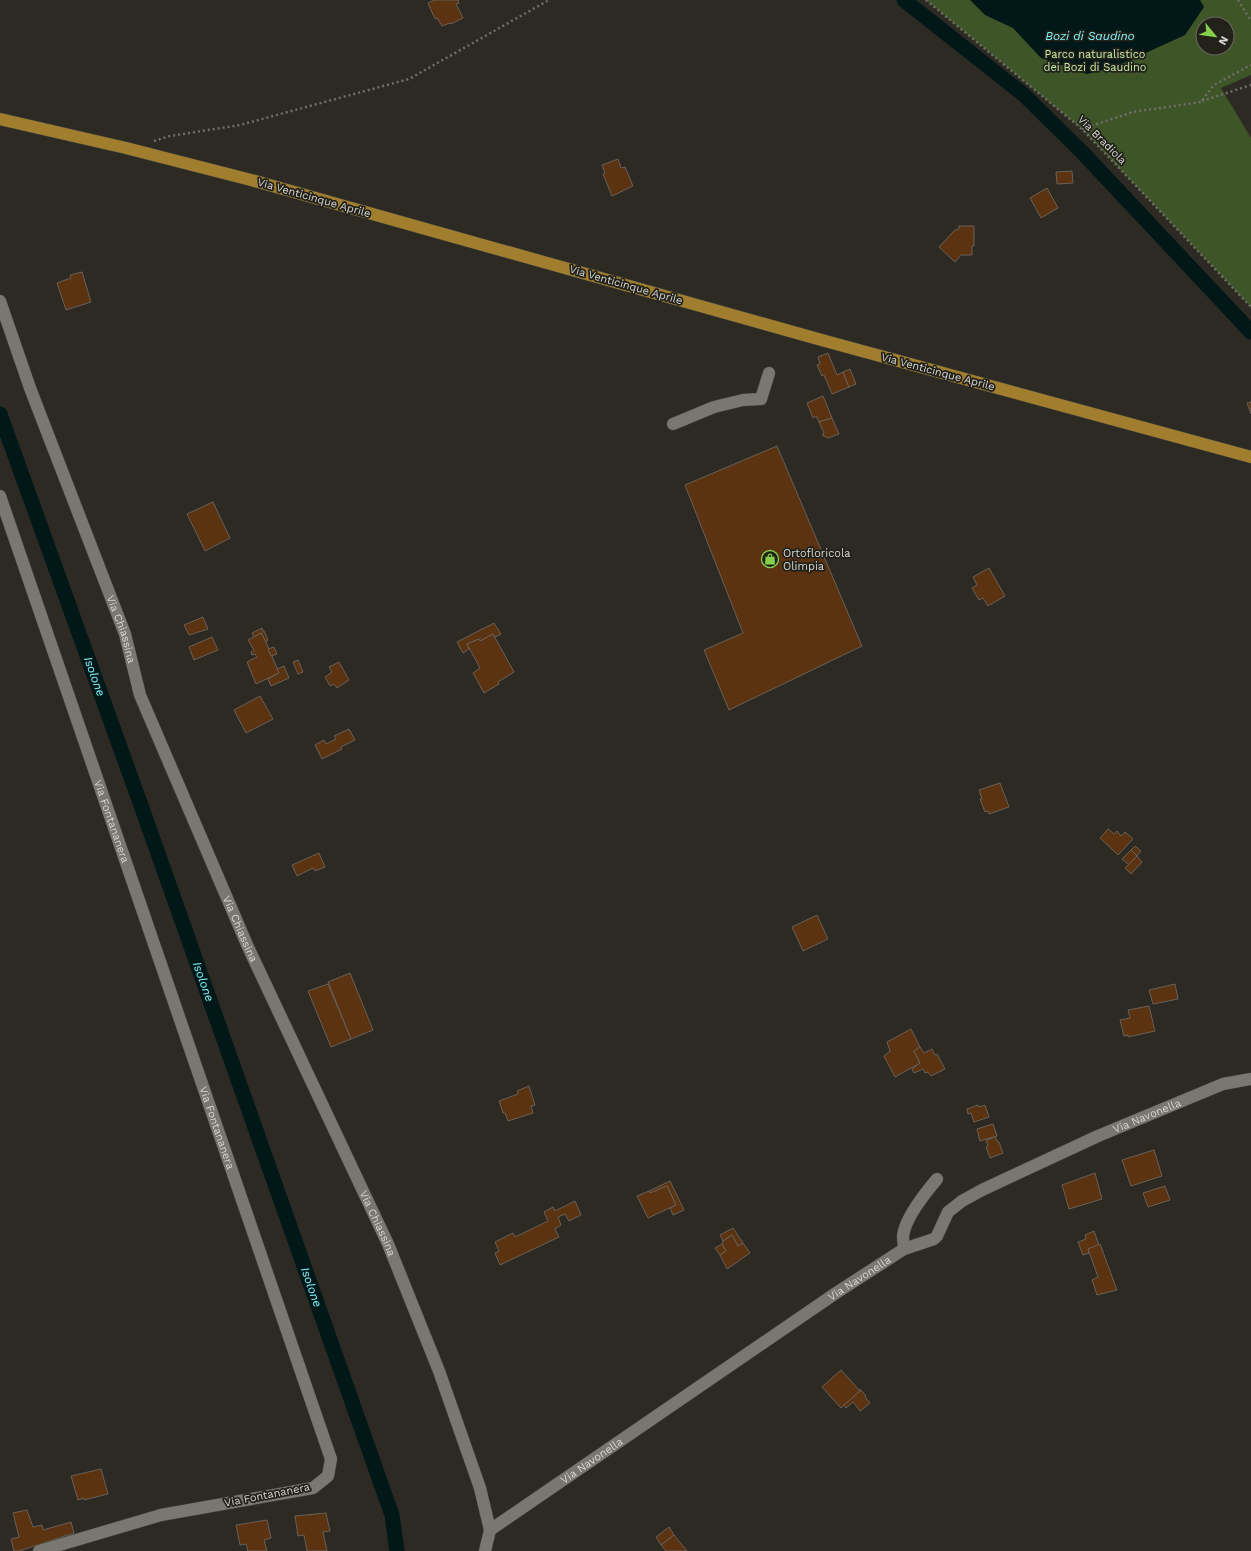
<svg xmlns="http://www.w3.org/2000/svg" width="1251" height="1551" font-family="'Work Sans',sans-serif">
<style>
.green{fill:#3e5528;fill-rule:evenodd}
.water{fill:#011718}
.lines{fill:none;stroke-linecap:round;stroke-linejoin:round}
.canal{stroke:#011718;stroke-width:15}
.building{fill:#5c3310;stroke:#68605b}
.minor-casing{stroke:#474640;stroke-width:13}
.major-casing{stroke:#474640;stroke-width:13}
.path{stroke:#716f69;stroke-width:2.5;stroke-dasharray:2 3;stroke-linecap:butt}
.minor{stroke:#79776f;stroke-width:12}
.major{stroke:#a07e2e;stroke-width:12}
.labels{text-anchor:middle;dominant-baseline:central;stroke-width:3.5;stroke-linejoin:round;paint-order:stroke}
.park-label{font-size:11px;fill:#c6eea5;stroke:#22211a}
.street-label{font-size:11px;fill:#d7d6d2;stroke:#22211a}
.poi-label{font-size:11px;fill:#d7d6d2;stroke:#22211a;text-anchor:start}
.water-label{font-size:12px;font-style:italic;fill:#7ef1f7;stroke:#22211a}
</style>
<rect width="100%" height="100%" fill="#2c2a23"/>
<path class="green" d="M 926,0 L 1251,0 L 1251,75 L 1221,88 L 1251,138 L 1251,307 L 1082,129 ZM 1203,24 L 1227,24 L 1227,48 L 1203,48 Z"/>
<polygon class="water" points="970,0 1200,0 1204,7 1185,35 1115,67 1087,74 1041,58 1013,28 985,15"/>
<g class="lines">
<g class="canal">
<polyline points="904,0 1024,95 1082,152 1251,332"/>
<path id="s1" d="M 0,414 L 143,811 L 392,1515 L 397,1551"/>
</g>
</g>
<g class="building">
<polygon points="434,0 458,0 459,3 456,4 463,18 451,24 450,23 442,26 437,18 435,19 428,3"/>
<polygon points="618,159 621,168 625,167 633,186 612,196 603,174 605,173 602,165"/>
<polygon points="1072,171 1073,183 1057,184 1056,172"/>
<polygon points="1047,188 1058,208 1041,218 1030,198"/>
<polygon points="959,226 974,226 974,246 972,246 972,255 961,255 955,262 939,247 955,230 959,229"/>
<polygon points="82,272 91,302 66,310 57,283 71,278 70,275"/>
<polygon points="828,353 837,375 843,372 849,387 832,394 824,375 822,376 817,365 820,364 818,357"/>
<polygon points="850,369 856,384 849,387 843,372"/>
<polygon points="823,396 832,418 819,422 816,416 813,418 807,403"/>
<polygon points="1251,402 1251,414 1247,403"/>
<polygon points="832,418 839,434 828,438 822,435 824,433 819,422"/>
<polygon points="777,446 862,646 729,710 704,650 743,633 685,485"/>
<polygon points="213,502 230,538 205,551 187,514"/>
<polygon points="989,568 1005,596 988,606 983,598 979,600 972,588 977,585 973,577"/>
<polygon points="203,617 208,629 189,635 184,625"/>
<polygon points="494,623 501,634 495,637 493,634 480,641 479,639 467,644 469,649 463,653 457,642"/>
<polygon points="262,628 263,631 264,631 268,640 266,642 261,633 254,637 252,633"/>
<polygon points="261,633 266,642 279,673 256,684 247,662 257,657 255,654 252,655 251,652 254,650 248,640"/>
<polygon points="493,634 514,672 498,682 499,684 484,693 473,673 480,668 467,644 479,639 480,641"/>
<polygon points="212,637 218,650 194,660 189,647"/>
<polygon points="274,647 277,654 271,656 268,649"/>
<polygon points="298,660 303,672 298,674 293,662"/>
<polygon points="339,662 349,680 337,688 334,684 330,686 325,677 332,672 329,667"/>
<polygon points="284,666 289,678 271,686 268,679 279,673 277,669"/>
<polygon points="260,696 273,719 246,733 234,710"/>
<polygon points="349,729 355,740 341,747 342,749 322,759 315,745 324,740 326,744 336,739 334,736"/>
<polygon points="1000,783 1009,807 989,814 988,811 985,812 980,799 982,799 979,790"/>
<polygon points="1108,829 1114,834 1117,831 1121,836 1125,832 1133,839 1118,855 1100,838"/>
<polygon points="1135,846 1141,851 1137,856 1131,850"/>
<polygon points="1131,850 1137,856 1129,865 1122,859"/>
<polygon points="319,853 325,867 315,871 313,868 297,876 292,865"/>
<polygon points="1137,856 1142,862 1131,874 1125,868"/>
<polygon points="817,915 828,939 803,951 792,927"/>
<polygon points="350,973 373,1030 351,1039 328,982"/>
<polygon points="328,984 351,1039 331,1047 308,991"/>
<polygon points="1175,984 1178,999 1153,1004 1149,990"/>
<polygon points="1149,1006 1155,1031 1128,1037 1128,1035 1124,1036 1120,1020 1130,1018 1128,1010"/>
<polygon points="911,1029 920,1047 914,1051 920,1063 895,1077 884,1056 890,1051 887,1042"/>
<polygon points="920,1047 924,1053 932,1049 935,1055 937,1054 945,1069 931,1076 928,1072 925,1073 923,1069 914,1073 912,1069 920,1063 914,1051"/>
<polygon points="529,1086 535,1105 531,1106 533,1113 508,1121 505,1113 503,1113 499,1101 518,1094 517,1091"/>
<polygon points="978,1105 979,1107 985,1105 989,1117 974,1122 971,1113 968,1114 967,1109"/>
<polygon points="993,1124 997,1136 980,1141 977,1129"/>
<polygon points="995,1137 998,1142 999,1142 1003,1153 990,1158 986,1147 988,1146 986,1140"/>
<polygon points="1154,1150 1162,1176 1131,1186 1122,1160"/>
<polygon points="1095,1173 1102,1199 1069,1209 1062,1185"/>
<polygon points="670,1181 684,1210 673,1215 670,1208 676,1205 667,1186 650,1193 649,1191"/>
<polygon points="667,1186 676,1205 648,1218 637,1196 649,1191 650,1193"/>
<polygon points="1165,1186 1170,1200 1148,1207 1143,1193"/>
<polygon points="575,1201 581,1215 569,1221 565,1214 558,1217 561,1225 555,1229 559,1237 500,1265 495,1253 499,1251 495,1242 513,1233 515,1237 548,1221 544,1212 553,1207 555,1211"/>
<polygon points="733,1228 743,1243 738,1246 732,1235 723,1241 720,1235"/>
<polygon points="1094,1231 1099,1245 1088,1249 1089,1253 1083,1255 1078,1242 1086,1239 1085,1235"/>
<polygon points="732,1235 738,1246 743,1243 750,1253 727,1269 720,1255 726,1251 722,1244 723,1241"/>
<polygon points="722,1244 726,1251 720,1255 715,1248"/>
<polygon points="1100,1244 1117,1290 1097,1295 1092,1280 1098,1277 1088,1249"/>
<polygon points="841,1370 860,1391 841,1408 822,1387"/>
<polygon points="860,1389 866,1396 865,1397 870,1403 860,1411 853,1402 846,1408 844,1405 860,1391"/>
<polygon points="101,1469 108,1494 84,1500 84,1498 78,1500 71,1476"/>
<polygon points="27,1510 33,1527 42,1525 43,1530 71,1522 74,1533 19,1551 14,1551 11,1539 19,1537 13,1513"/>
<polygon points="326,1513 330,1531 323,1532 327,1551 307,1551 304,1535 298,1536 295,1516"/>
<polygon points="267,1520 271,1538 264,1540 267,1551 248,1551 246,1544 240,1545 236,1525"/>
<polygon points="669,1527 674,1535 661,1545 656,1537"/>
<polygon points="674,1535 687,1551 666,1551 661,1545"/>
</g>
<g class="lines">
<g class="minor-casing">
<g id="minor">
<path id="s2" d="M 0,301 L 30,388 L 125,634 L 140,695 L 248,947 L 388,1244 L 439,1371 L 480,1488 L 490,1530 L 485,1551"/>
<polyline points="673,424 714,407 743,400 761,399 769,373"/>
<path id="s3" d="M 0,496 L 331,1459 L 328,1476 L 313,1488 L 161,1515 L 39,1551"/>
<path d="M 904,1249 C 904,1245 903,1241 903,1236 C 905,1218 926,1192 937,1179"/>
<path id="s4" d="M 490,1530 L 836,1293 L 904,1249 L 934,1239 L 937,1236 L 948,1212 L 962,1201 L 982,1190 L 1098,1136 L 1223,1084 L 1251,1079"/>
</g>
</g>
<g class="major-casing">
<polyline id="major" points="0,119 126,148 251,180 818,339 1251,457"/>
</g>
<g class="path">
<polyline points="926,0 1082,129 1251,307"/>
<polyline points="1238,0 1251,21"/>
<polyline points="1202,101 1251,85"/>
<polyline points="1082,129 1133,112 1201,102 1214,85 1251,65"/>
<polyline points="154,141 170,136 240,125 409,79 549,0"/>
</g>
<use href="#minor" class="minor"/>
<use href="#major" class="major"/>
</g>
<defs>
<g id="shop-ring" transform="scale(0.9)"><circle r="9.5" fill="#22211a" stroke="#86cf4b" stroke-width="1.5"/><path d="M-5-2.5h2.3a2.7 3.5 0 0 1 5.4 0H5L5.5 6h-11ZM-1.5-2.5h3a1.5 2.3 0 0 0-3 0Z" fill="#86cf4b"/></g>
</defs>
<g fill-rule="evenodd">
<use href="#shop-ring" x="770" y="559"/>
</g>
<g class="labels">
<g class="park-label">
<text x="1095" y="54">Parco naturalistico<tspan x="1095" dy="13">dei Bozi di Saudino</tspan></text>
</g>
<g class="street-label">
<text transform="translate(1102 140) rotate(45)">Via Bradiola</text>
<text transform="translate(314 198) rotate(16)">Via Venticinque Aprile</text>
<text transform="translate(626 285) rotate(16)">Via Venticinque Aprile</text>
<text transform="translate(938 372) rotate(15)">Via Venticinque Aprile</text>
<text stroke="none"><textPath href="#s2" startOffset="350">Via Chiassina</textPath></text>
<text stroke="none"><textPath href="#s3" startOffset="344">Via Fontananera</textPath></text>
<text stroke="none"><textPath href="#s2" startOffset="673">Via Chiassina</textPath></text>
<text stroke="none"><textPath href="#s4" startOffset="784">Via Navonella</textPath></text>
<text stroke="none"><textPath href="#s3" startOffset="668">Via Fontananera</textPath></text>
<text stroke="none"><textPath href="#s2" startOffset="998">Via Chiassina</textPath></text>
<text stroke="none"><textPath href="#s4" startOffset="447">Via Navonella</textPath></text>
<text stroke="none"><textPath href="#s4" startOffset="123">Via Navonella</textPath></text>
<text transform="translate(267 1495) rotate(-11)">Via Fontananera</text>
</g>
<g class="poi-label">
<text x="783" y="553">Ortofloricola<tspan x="783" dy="13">Olimpia</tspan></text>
</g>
<g class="water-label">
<text x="1090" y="36">Bozi di Saudino</text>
<text stroke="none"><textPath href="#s1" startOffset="279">Isolone</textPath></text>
<text stroke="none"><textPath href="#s1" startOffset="603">Isolone</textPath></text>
<text stroke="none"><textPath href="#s1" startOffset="927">Isolone</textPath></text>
</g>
</g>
<g transform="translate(1215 36) rotate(119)"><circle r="19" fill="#22211a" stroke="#6a6964"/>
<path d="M0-3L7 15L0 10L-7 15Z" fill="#86cf4b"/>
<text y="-6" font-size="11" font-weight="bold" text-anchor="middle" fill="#d7d6d2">N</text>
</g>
</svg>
